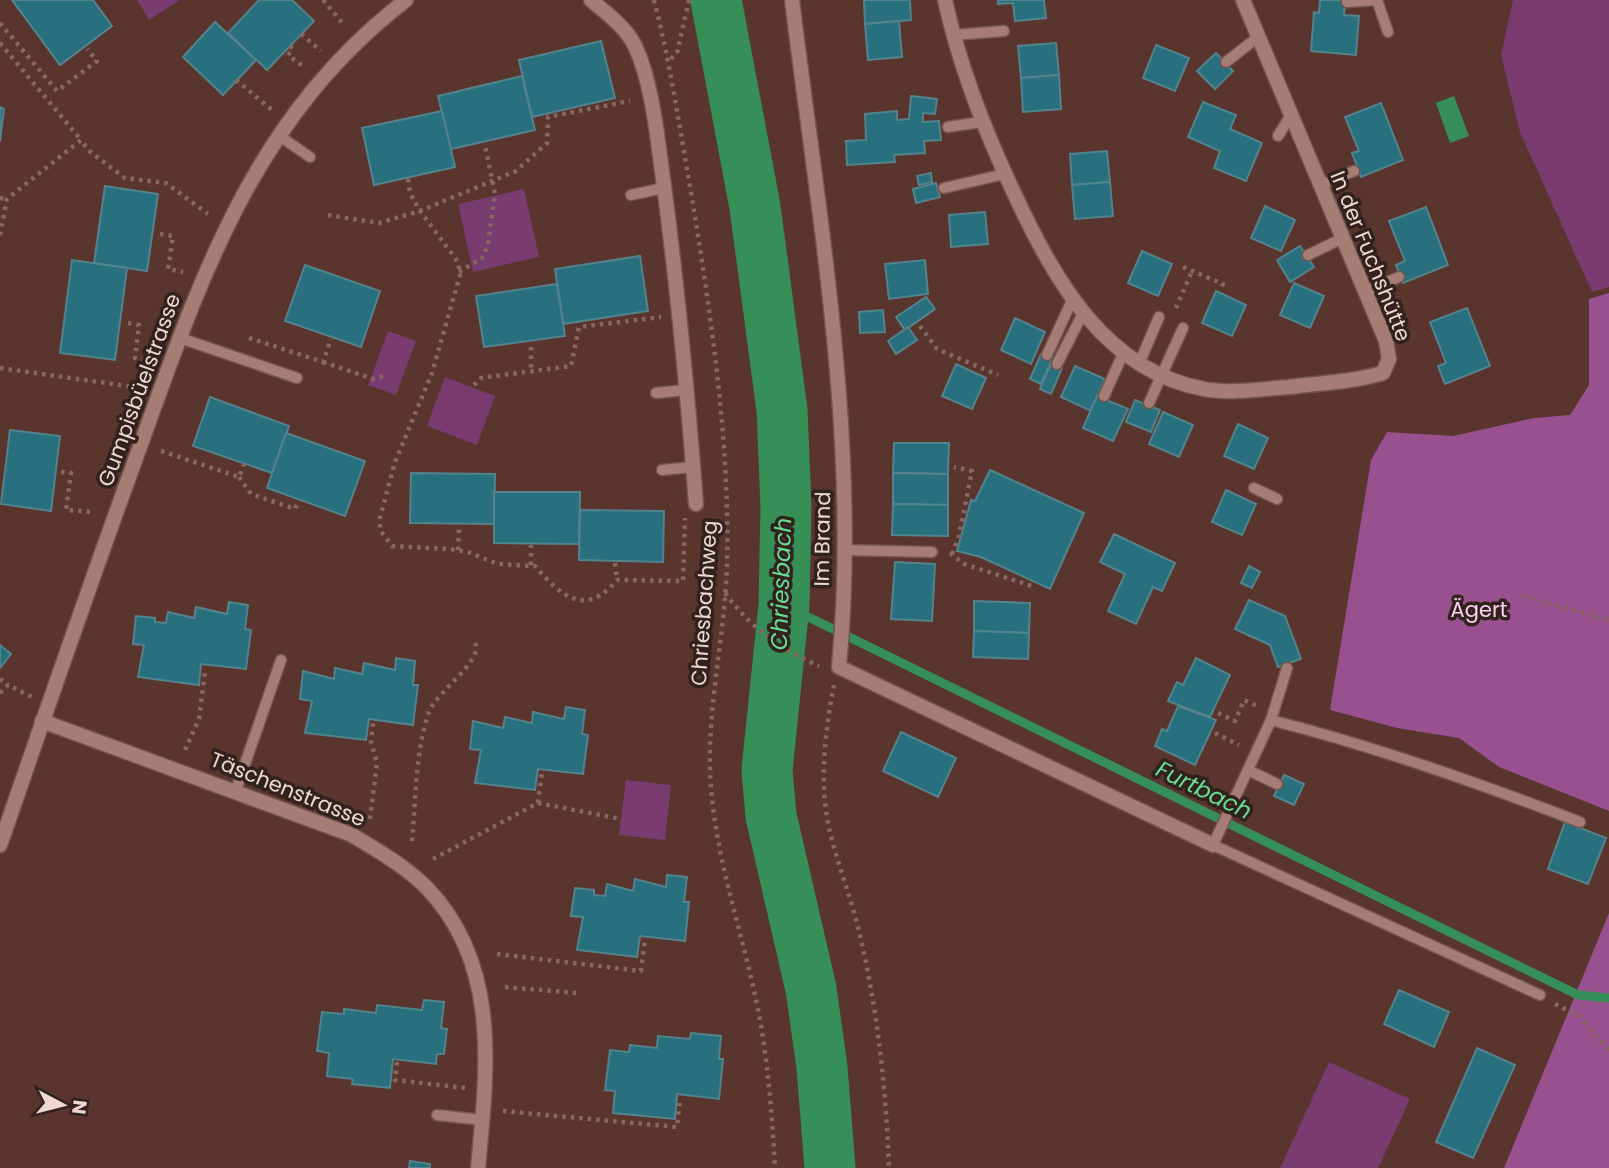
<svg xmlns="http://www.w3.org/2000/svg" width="1609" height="1168" font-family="Poppins,sans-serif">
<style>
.green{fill:#793b70}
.forest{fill:#98518e}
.water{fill:#358f56}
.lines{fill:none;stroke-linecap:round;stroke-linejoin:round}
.stream{stroke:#358f56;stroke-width:9}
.river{stroke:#358f56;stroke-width:51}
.building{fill:#28707e;stroke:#54838d;stroke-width:2}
.lane-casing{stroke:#72544e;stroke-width:13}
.street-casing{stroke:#72544e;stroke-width:17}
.path{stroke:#876761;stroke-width:4.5;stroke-dasharray:3.5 5;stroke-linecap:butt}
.lane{stroke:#a67d74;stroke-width:10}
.street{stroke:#a67d74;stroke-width:14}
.labels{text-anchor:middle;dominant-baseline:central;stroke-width:7;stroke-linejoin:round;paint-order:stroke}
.street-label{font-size:21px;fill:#efd8d3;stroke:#32221e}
.park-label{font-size:21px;fill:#fad2f2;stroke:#32221e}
.water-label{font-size:23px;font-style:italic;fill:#68dd90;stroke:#32221e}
</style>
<rect width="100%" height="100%" fill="#59352e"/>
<g class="green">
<polygon points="137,0 180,0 149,20"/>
<polygon points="1513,0 1609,0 1609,287 1592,292 1520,132 1501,55"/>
<polygon points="524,189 539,257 473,272 458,204"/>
<polygon points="388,331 416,341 396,395 368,385"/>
<polygon points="445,377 495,396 477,445 427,426"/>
<polygon points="626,780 671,785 665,840 619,835"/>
<polygon points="1329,1062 1410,1099 1378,1168 1280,1168"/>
</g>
<g class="forest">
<polygon points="1609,293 1609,811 1499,767 1459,738 1397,728 1330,710 1371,460 1387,432 1453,436 1534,418 1570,415 1589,385 1589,299"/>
<polygon points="1609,913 1609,1168 1504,1168"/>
</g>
<polygon class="water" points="1454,96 1469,136 1450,143 1436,103"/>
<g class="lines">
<polyline class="stream" points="784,605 1578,995 1609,998"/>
<polyline class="river" points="716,0 755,207 782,410 786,506 784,605 767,770 771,816 811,989 822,1067 830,1168"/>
</g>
<g class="building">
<polygon points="12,0 93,0 112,26 60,65"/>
<polygon points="259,0 292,0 314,21 267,70 228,33"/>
<polygon points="864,0 910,0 911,20 865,24"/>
<polygon points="998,0 1044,0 1046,18 1015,21 1013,3 998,4"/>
<polygon points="1320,0 1345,0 1344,15 1359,16 1356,55 1311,51 1314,12 1319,13"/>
<polygon points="899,21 902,57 868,60 865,24"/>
<polygon points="215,22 256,60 223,95 183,57"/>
<polygon points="601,41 615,98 532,117 519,60"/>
<polygon points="1056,43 1059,75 1021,78 1018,46"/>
<polygon points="1156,45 1189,58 1175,91 1143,78"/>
<polygon points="1216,53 1233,71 1215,89 1197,71"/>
<polygon points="1059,75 1061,109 1023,112 1021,78"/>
<polygon points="522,76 535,130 451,149 438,96"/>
<polygon points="911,96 937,99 935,114 923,113 923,122 939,121 941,140 924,141 925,153 894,155 895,162 847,165 846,141 866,140 865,114 897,111 897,120 909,119"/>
<polygon points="1203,102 1236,115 1230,129 1262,143 1246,181 1214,168 1220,151 1188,137"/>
<polygon points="1381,103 1403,160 1361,177 1352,153 1359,151 1345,117"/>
<polygon points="0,107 4,109 0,142"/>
<polygon points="442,111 455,167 374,185 362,128"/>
<polygon points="1107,151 1110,182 1072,185 1070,154"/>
<polygon points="931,173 932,182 919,185 917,176"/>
<polygon points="1110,182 1113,216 1075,219 1072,185"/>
<polygon points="936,183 940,197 916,203 913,189"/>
<polygon points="105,186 158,194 147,271 94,263"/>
<polygon points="1265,206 1295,220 1281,251 1251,238"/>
<polygon points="1426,207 1448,265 1403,283 1396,265 1405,261 1389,221"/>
<polygon points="985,212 988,244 951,247 949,215"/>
<polygon points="1300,246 1314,267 1290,282 1277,260"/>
<polygon points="1142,251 1172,264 1158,296 1128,283"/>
<polygon points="640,256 648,311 563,324 555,269"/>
<polygon points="72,260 127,268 115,360 60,353"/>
<polygon points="925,260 928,294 889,299 885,264"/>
<polygon points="305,265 380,291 361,347 285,321"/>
<polygon points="1294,283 1324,296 1310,328 1280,315"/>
<polygon points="557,284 565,336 484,347 476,296"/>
<polygon points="1216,291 1246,305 1232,336 1202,323"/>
<polygon points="926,297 935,309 905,330 896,317"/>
<polygon points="1467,308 1490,366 1445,384 1438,366 1446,363 1430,322"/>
<polygon points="883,310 885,332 860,333 859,312"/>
<polygon points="1015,318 1045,332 1031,364 1001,350"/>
<polygon points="908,327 917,340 896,354 888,341"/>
<polygon points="1041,354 1052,359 1041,384 1030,379"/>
<polygon points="956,364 986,378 972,409 942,396"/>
<polygon points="1051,364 1062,368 1051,394 1040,389"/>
<polygon points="1075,366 1105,379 1091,411 1061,397"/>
<polygon points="1097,396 1128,409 1113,441 1083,428"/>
<polygon points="210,397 289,426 272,473 193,446"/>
<polygon points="1135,400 1160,410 1151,432 1126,422"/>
<polygon points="1163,412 1193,425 1179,457 1149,444"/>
<polygon points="1238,424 1268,438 1254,469 1224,456"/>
<polygon points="10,430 60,436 51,511 1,504"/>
<polygon points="286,433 365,461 345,516 267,488"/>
<polygon points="894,443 949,443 948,474 893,473"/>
<polygon points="990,470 1084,513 1050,589 981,557 957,551 971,500 975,501"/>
<polygon points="411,473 495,474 494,524 410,523"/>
<polygon points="893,473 948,474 948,505 893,504"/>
<polygon points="1226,490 1256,504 1242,535 1212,522"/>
<polygon points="494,492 580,492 579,544 494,543"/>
<polygon points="893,504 948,505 948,536 892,535"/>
<polygon points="580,510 664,511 663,562 579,560"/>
<polygon points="1114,534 1175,563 1162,591 1153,587 1136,624 1108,611 1125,574 1100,562"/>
<polygon points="895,562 935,564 932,621 891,619"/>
<polygon points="1249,566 1260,572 1252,588 1241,583"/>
<polygon points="1249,600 1285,616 1301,659 1278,667 1270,645 1235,629"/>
<polygon points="974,601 1030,603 1029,633 974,631"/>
<polygon points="229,602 248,605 245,629 251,630 246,669 201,664 199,685 138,677 144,645 133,644 136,616 155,618 155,622 166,623 168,612 194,618 196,607 227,614"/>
<polygon points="974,631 1029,633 1028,659 973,657"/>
<polygon points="0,645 11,654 0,668"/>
<polygon points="396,658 415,661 413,685 418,685 413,725 369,719 366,740 305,733 312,701 300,699 303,671 334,679 335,668 362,674 364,663 395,670"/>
<polygon points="1196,658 1230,675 1210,717 1168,701 1177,682 1183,685"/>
<polygon points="1178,706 1216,720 1195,765 1155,746 1162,729 1167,731"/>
<polygon points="566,707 585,710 582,734 588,735 583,774 538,769 535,790 475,783 481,750 470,749 473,721 503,728 505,717 532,723 533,712 564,719"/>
<polygon points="901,732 956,758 938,797 883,771"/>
<polygon points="1284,775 1304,784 1294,805 1274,796"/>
<polygon points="1565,822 1606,838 1588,884 1548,869"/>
<polygon points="667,875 687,877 684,902 689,902 685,941 640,936 637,957 577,950 583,917 571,916 575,888 594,890 594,895 605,896 607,884 633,891 635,879 666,887"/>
<polygon points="1399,990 1449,1012 1434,1047 1384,1024"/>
<polygon points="424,1000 444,1002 441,1028 447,1029 444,1054 437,1054 436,1064 393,1059 390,1088 352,1084 353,1079 327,1076 329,1053 317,1051 322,1012 344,1014 344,1009 376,1013 377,1005 422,1010"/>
<polygon points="691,1033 721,1036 719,1059 723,1059 719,1099 677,1094 675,1119 613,1113 615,1091 605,1090 610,1050 629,1052 630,1045 657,1048 658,1036 690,1039"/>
<polygon points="1477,1048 1515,1065 1473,1158 1436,1142"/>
<polygon points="410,1161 430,1164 430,1168 409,1168"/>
</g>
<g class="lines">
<g class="lane-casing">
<g id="lane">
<polyline points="1377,0 1388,32"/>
<polyline points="1347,2 1377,0"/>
<polyline points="953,35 1004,31"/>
<polyline points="1226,62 1258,37"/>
<polyline points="948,127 981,122"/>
<polyline points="278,135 310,157"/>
<polyline points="1278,136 1291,115"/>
<polyline points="1320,185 1354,171"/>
<polyline points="944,188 1005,174"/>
<polyline points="631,195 664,188"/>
<polyline points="1308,255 1343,238"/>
<polyline points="1365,292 1399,277"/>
<polyline points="180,338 297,378"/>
<polyline points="1047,355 1073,298"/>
<polyline points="1057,364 1083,313"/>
<polyline points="1139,364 1159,317"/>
<polyline points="656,393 686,390"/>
<polyline points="1104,396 1123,354"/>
<polyline points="1149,403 1183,328"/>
<polyline points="662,470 693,467"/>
<polyline points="1254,488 1277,499"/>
<polyline points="844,550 932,552"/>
<polyline points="1287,668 1271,720 1213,845 1540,995"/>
<path d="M 1271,720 C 1377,747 1478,783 1580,822"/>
<polyline points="1248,770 1277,784"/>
<polyline points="236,790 281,660"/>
<polyline points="437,1115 482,1120"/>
</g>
</g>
<g class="street-casing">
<g id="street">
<path d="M 591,0 C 606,13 626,27 635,46 C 653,84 658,144 664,186 C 678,292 688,398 696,504"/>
<path d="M 792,0 C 819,221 860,444 839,667 L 1213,845"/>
<path d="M 945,0 C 960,69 985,132 1015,195 C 1053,278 1105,371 1204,389 C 1231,394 1261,389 1289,387 C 1321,383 1352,382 1383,373 L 1389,359 L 1386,341 L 1243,0"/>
<path d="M 42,721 L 352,835 C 378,851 405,866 427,888 C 501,965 487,1071 478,1168"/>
<path d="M 0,845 C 44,718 87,592 133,466 C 198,287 248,122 406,0"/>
</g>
</g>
<g class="path">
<polyline points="323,0 345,26"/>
<path d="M 654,0 C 671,66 680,131 692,198 C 711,316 730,443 727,564 C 725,639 705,713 711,788 C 717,863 743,935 758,1009 C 768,1061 772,1115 775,1168"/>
<polyline points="0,23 57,91 97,61 87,49"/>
<polyline points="301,34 321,51"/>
<polyline points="0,43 81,140"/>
<polyline points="290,46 293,49 288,55 305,68"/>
<polyline points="671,59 677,53 689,0"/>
<polyline points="236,80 272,110"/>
<polyline points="408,179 410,193 420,211 516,171 547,143 548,117 630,101"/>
<polyline points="0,198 7,199"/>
<path d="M 328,215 L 379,223 L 420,211 L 458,262 L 460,275 L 432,373 L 395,462 L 380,518 L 380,530 L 392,546 L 449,549 L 468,552 L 498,564 L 535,566 C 561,596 585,618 617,580 L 683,581 L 685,518"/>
<polyline points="160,234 173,236 168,269 183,272"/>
<polyline points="0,235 7,199 81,140 88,150 125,178 166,183 208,214"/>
<polyline points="1183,267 1223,284 1221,288"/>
<polyline points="459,272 482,258 488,244 495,194 485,145"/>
<polyline points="1176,308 1192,271"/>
<polyline points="128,323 139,325 135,358 151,361"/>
<polyline points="920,326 937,349 998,375"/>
<polyline points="249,338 323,362 331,339"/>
<polyline points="531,347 531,372"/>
<polyline points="323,362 373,379 384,376"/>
<polyline points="0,368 141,388"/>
<polyline points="474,385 481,378 571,366 579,327 661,317"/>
<polyline points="161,451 239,477 244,464"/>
<polyline points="61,472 71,473 66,510 95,512"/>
<polyline points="239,477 251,494 295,509 298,501"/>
<polyline points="458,550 459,526"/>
<polyline points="950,553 964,564 1032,586"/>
<polyline points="952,554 959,536 972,471 954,467"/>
<polyline points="615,563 617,580"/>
<polyline points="531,565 531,545"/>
<path d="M 725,593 C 750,627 781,650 819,666"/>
<polyline points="1523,596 1609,620"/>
<polyline points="0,679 8,685"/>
<path d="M 834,685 C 825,731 819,781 829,828 C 837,864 852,899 860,936 C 878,1012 886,1090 889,1168"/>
<polyline points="0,693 8,685 32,697"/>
<polyline points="1218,713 1235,721 1244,700 1257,706"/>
<polyline points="1215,733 1239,745"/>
<polyline points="185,750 199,719 205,671"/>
<polyline points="538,803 542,772"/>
<polyline points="370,819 377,763 371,742 373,723"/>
<path d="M 412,841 C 416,800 415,751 429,712 C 437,691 483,662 475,643"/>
<polyline points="433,859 538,803 621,819"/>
<polyline points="497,954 641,971 645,939"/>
<polyline points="505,987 577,993 576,997"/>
<polyline points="1555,1004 1579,1016 1609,1051"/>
<polyline points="397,1062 395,1080 466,1088"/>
<polyline points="503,1111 677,1127 680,1098"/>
</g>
<use href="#lane" class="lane"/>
<use href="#street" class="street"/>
</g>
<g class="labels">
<g class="street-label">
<text transform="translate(1371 256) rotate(68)">In der Fuchshütte</text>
<text transform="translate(139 390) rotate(-70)">Gumpisbüelstrasse</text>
<text transform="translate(822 539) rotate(-89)">Im Brand</text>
<text transform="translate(704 603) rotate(-86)">Chriesbachweg</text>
<text transform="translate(288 789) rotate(22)">Täschenstrasse</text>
</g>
<g class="park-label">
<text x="1479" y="609">Ägert</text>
</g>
<g class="water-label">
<text transform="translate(781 584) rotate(-88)">Chriesbach</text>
<text transform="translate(1204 790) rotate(26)">Furtbach</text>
</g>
</g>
<g transform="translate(63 1105) rotate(97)" stroke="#32221e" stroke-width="5" paint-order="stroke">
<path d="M0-5L12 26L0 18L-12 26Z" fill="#efd8d3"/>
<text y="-10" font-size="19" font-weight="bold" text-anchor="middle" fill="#efd8d3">N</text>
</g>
</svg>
